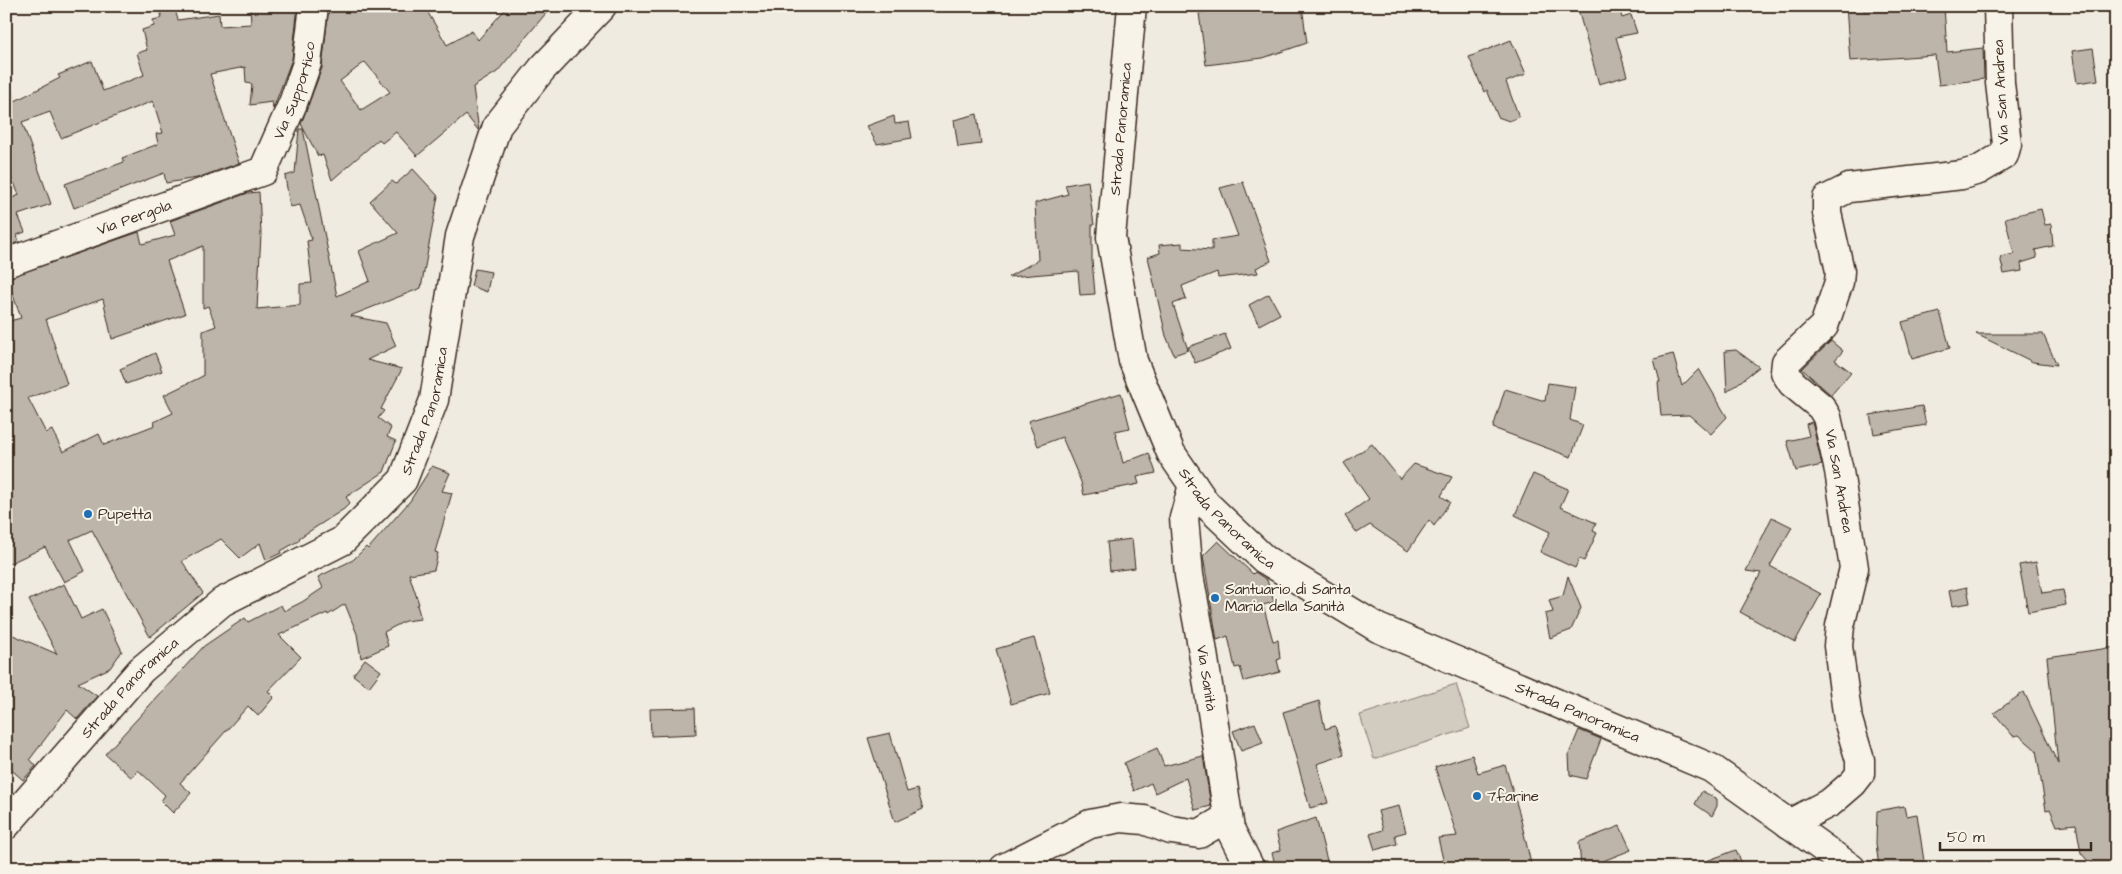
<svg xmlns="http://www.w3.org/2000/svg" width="2122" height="874" font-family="'Architects Daughter',sans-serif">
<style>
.green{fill:#d1cbc0;stroke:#867a6f}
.building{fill:#bdb5aa;stroke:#3b2a1e;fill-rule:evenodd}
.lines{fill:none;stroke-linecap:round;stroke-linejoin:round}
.minor-casing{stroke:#3b2a1e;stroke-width:31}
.major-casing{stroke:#3b2a1e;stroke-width:31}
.minor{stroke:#f7f3e8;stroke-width:28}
.major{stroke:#f7f3e8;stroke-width:28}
.poi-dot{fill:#1f6fb2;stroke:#f7f3e8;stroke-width:2}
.labels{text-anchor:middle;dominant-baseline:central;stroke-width:4;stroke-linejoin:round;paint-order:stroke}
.street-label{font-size:15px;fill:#3b2a1e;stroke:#f7f3e8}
.poi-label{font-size:15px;fill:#3b2a1e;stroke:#f7f3e8;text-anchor:start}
</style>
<rect width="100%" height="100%" fill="#efebe0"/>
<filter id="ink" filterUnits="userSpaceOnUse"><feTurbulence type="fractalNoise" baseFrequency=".02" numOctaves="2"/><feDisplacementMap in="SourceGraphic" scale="10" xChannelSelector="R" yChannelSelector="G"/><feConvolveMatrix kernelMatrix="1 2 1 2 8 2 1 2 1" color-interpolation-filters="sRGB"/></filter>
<g filter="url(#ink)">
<polygon class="green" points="1456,684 1470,728 1374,759 1360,715"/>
<g class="building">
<polygon points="159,6 174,6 178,20 219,14 220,26 251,24 250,6 298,6 292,59 273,109 272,102 250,105 252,84 246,83 245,67 210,74 239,163 197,178 166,183 164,173 74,208 65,184 124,162 122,158 158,144 156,134 163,133 153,101 61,138 50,112 22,122 51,204 18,215 25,232 17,235 19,242 6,246 6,189 11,199 19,195 6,163 6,84 10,83 15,101 60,78 58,75 92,61 103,91 144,75 137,53 147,50 142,30 154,26 153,20 162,18"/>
<path d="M 329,6 L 424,6 L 447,45 L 472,31 L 478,40 L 508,6 L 552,6 L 497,72 L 473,87 L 479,131 L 466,115 L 417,156 L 396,132 L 382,143 L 379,139 L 332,180 L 323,155 L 318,156 L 301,124 L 322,68 ZM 365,62 L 390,92 L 361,110 L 340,81 Z"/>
<polygon points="1250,6 1302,6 1307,43 1263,58 1206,65 1199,13"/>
<polygon points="1577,6 1619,6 1622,18 1631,15 1637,33 1616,37 1627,76 1599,84"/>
<polygon points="1846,6 1863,6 1864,11 1944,6 1947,52 1983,48 1984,79 1939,85 1935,55 1850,61"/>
<polygon points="1511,40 1526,74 1506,82 1519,117 1509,121 1498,117 1487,90 1484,92 1469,57"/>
<polygon points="2093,48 2098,80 2077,83 2072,51"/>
<polygon points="977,114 981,144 958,147 954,120"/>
<polygon points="894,116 895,124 909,122 912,138 877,144 867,126"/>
<path d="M 299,129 L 303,129 L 337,296 L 370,281 L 359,251 L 398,233 L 370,201 L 392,181 L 396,184 L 413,169 L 438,196 L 421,288 L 350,316 L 386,323 L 396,346 L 367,360 L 402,369 L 381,409 L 384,411 L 378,418 L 391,428 L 387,437 L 396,441 L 384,472 L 346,497 L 350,503 L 344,509 L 299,538 L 300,540 L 281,551 L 281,553 L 266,560 L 260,543 L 240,558 L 221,539 L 182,561 L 203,593 L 150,637 L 92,530 L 70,540 L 85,571 L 64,582 L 45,547 L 6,565 L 6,322 L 21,318 L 7,278 L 139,232 L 142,244 L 175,235 L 170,221 L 248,193 L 259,192 L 261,234 L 257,309 L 300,305 L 300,284 L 312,283 L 307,241 L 312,240 L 300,205 L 290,207 L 285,176 L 295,173 ZM 203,246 L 203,308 L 208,306 L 216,326 L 203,331 L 203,376 L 164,395 L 173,413 L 154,422 L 155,425 L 104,445 L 99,434 L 63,452 L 52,430 L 46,433 L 28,398 L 67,384 L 46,319 L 103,299 L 112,339 L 185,314 L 167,261 Z"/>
<polygon points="1088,181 1094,225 1092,225 1092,260 1095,294 1080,295 1078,271 1008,277 1038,260 1035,203 1068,194 1065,185"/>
<polygon points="1243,182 1271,261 1256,268 1258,273 1218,278 1217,272 1182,286 1186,299 1173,304 1188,350 1174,355 1166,336 1148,257 1160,253 1159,245 1182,243 1182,248 1212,250 1212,240 1238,236 1220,188"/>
<polygon points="2041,209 2045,225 2051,224 2053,246 2035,250 2037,258 2021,263 2022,271 2004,274 2000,257 2014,254 2005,218"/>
<polygon points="475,269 491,272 487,292 471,286"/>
<polygon points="1269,294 1280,314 1259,325 1249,305"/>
<polygon points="1940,312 1950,348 1912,359 1902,322"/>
<polygon points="1225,334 1231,349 1195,363 1188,347"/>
<polygon points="1976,334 2043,334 2057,365 2033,362"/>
<polygon points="1831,341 1843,351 1835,360 1851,372 1831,395 1802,369"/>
<polygon points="1736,350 1759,367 1727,392 1725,351"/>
<polygon points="155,353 162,371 126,384 120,369"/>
<polygon points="1673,354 1682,386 1699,369 1727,417 1711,434 1689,415 1661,416 1658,382 1660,382 1654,359"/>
<polygon points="1548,383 1575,387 1570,420 1583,425 1571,457 1493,428 1505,389 1545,401"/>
<polygon points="1121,393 1130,428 1115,431 1123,463 1149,453 1156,473 1137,477 1139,484 1084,495 1081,482 1062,437 1038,446 1028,421"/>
<polygon points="1922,406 1926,425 1874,434 1870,415"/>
<polygon points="1812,422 1822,465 1796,471 1787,441 1809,436 1806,424"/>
<polygon points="1372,444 1400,479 1414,464 1452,477 1441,496 1450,502 1434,526 1429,520 1408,551 1370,525 1357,533 1345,516 1369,499 1344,463"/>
<polygon points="432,466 450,473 442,491 452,493 435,552 438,553 434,570 409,574 419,604 417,605 421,619 405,621 384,632 388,646 361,658 357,634 345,604 328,615 327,613 279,635 301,657 268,691 274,697 258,716 248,706 180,783 191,793 173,813 161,801 165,795 138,770 132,778 105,754 204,646 245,618 248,622 281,605 284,611 302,602 323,588 318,577 353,560 366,547 368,549 410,501"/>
<polygon points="1533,474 1568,489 1560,507 1596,523 1593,531 1597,533 1584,561 1579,559 1575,568 1540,552 1550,532 1515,515"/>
<polygon points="1772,517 1792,527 1770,566 1821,594 1795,642 1740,612 1761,573 1746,571"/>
<polygon points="1132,539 1135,568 1110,571 1107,542"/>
<polygon points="1218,541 1253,574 1255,572 1267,580 1274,602 1263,605 1273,641 1278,640 1280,659 1277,660 1280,672 1244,681 1240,667 1235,668 1228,636 1217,640 1203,556"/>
<polygon points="2036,562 2042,593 2063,590 2066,605 2028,612 2019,565"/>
<polygon points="1568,576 1581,608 1571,630 1550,638 1545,614 1553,612 1549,600 1563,596"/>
<polygon points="64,584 81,619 102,609 122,651 110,668 78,683 97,696 77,719 67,710 30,759 36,766 23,780 6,765 6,632 57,654 29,600"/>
<polygon points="1967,587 1970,603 1952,606 1949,591"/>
<polygon points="1034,638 1050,693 1011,704 996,649"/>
<polygon points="2116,647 2116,693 2113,707 2116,708 2116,868 2102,868 2087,860 2081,853 2076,824 2057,826 2050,809 2046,810 2036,750 2019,735 2013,736 1994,713 2024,692 2058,764 2047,657"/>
<polygon points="365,659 381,671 369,687 353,675"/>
<polygon points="1319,701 1325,729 1335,726 1344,755 1317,764 1328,803 1310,808 1283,712"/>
<polygon points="695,708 696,734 651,736 650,709"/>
<polygon points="1255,723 1263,743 1241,751 1233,731"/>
<polygon points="1579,730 1601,739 1586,779 1570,775 1569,754"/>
<polygon points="890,733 907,792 917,789 923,809 895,822 868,738"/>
<polygon points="1157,748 1164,766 1203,756 1211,806 1195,810 1186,778 1155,793 1151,783 1134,791 1124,763"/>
<polygon points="1472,755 1478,773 1505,765 1519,812 1532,868 1445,868 1438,838 1457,836 1435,767"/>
<polygon points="1702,791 1717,799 1717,806 1712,816 1695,804"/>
<polygon points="1399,806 1406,832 1395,835 1397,844 1375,850 1370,834 1383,830 1378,811"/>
<polygon points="1904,806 1906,816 1917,814 1925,868 1879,868 1876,843 1877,811"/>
<polygon points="1316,818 1329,868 1276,868 1272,853 1281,850 1276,832"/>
<polygon points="1620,826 1631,850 1603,861 1606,868 1581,868 1579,842"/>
<polygon points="1736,850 1744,868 1694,868 1693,866"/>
</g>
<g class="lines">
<g class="minor-casing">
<g id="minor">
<path id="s1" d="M 6,263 L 263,171 L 293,103 L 307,63 L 314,6"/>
<path id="s2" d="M 1193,485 L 1184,518 L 1189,575 L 1202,646 L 1230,829 L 1250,868"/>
<polyline points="1789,824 1831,802 1853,783 1860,774 1860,760 1848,720 1838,646 1840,626 1854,568 1839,471 1827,417 1821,407 1792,383 1785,372 1786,362 1824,326 1839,282 1840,271 1827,213 1827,199 1849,188 1962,175 1979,170 2004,155 2007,144 2000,83 1998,6"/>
<polyline points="1004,868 1090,824 1121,818 1144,820 1171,830 1199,834 1228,817"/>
</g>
</g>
<g class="major-casing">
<g id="major">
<path id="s3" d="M 1132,6 L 1111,237 L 1133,361 L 1171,453 L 1206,504 L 1264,559 L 1378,628 L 1711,768 L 1851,868"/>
<path id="s4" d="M 6,825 L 141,670 L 222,602 L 342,541 L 403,480 L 434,400 L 460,236 L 497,126 L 542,69 L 602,6"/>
</g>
</g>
<use href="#minor" class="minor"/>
<use href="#major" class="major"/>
</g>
</g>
<g class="poi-dot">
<circle cx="88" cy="514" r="5"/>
<circle cx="1215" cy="598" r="5"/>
<circle cx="1477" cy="796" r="5"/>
</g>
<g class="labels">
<g class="street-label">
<text stroke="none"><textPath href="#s1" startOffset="360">Via Supportico</textPath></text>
<text transform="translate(2001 92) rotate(-93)">Via San Andrea</text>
<text transform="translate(1121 129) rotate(-85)">Strada Panoramica</text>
<text stroke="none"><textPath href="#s1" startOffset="136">Via Pergola</textPath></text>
<text stroke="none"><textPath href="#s4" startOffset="605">Strada Panoramica</textPath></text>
<text transform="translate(1839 481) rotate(80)">Via San Andrea</text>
<text stroke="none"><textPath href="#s3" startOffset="544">Strada Panoramica</textPath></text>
<text stroke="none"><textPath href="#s2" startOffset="196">Via Sanità</textPath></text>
<text stroke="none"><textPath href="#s4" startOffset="185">Strada Panoramica</textPath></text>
<text stroke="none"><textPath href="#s3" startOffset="949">Strada Panoramica</textPath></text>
</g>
<g class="poi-label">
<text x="98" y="514">Pupetta</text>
<text x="1225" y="589">Santuario di Santa<tspan x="1225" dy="17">Maria della Sanità</tspan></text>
<text x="1487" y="796">7farine</text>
</g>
</g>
<rect width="2122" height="874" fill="none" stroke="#f7f3e8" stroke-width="25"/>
<rect x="12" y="12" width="2097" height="849" fill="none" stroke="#3b2a1e" stroke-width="2" filter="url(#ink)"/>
<path d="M1940 842v8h151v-8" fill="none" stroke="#3b2a1e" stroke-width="2.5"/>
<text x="1947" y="842" font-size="15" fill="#3b2a1e" stroke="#f7f3e8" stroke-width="4" paint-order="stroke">50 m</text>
</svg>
